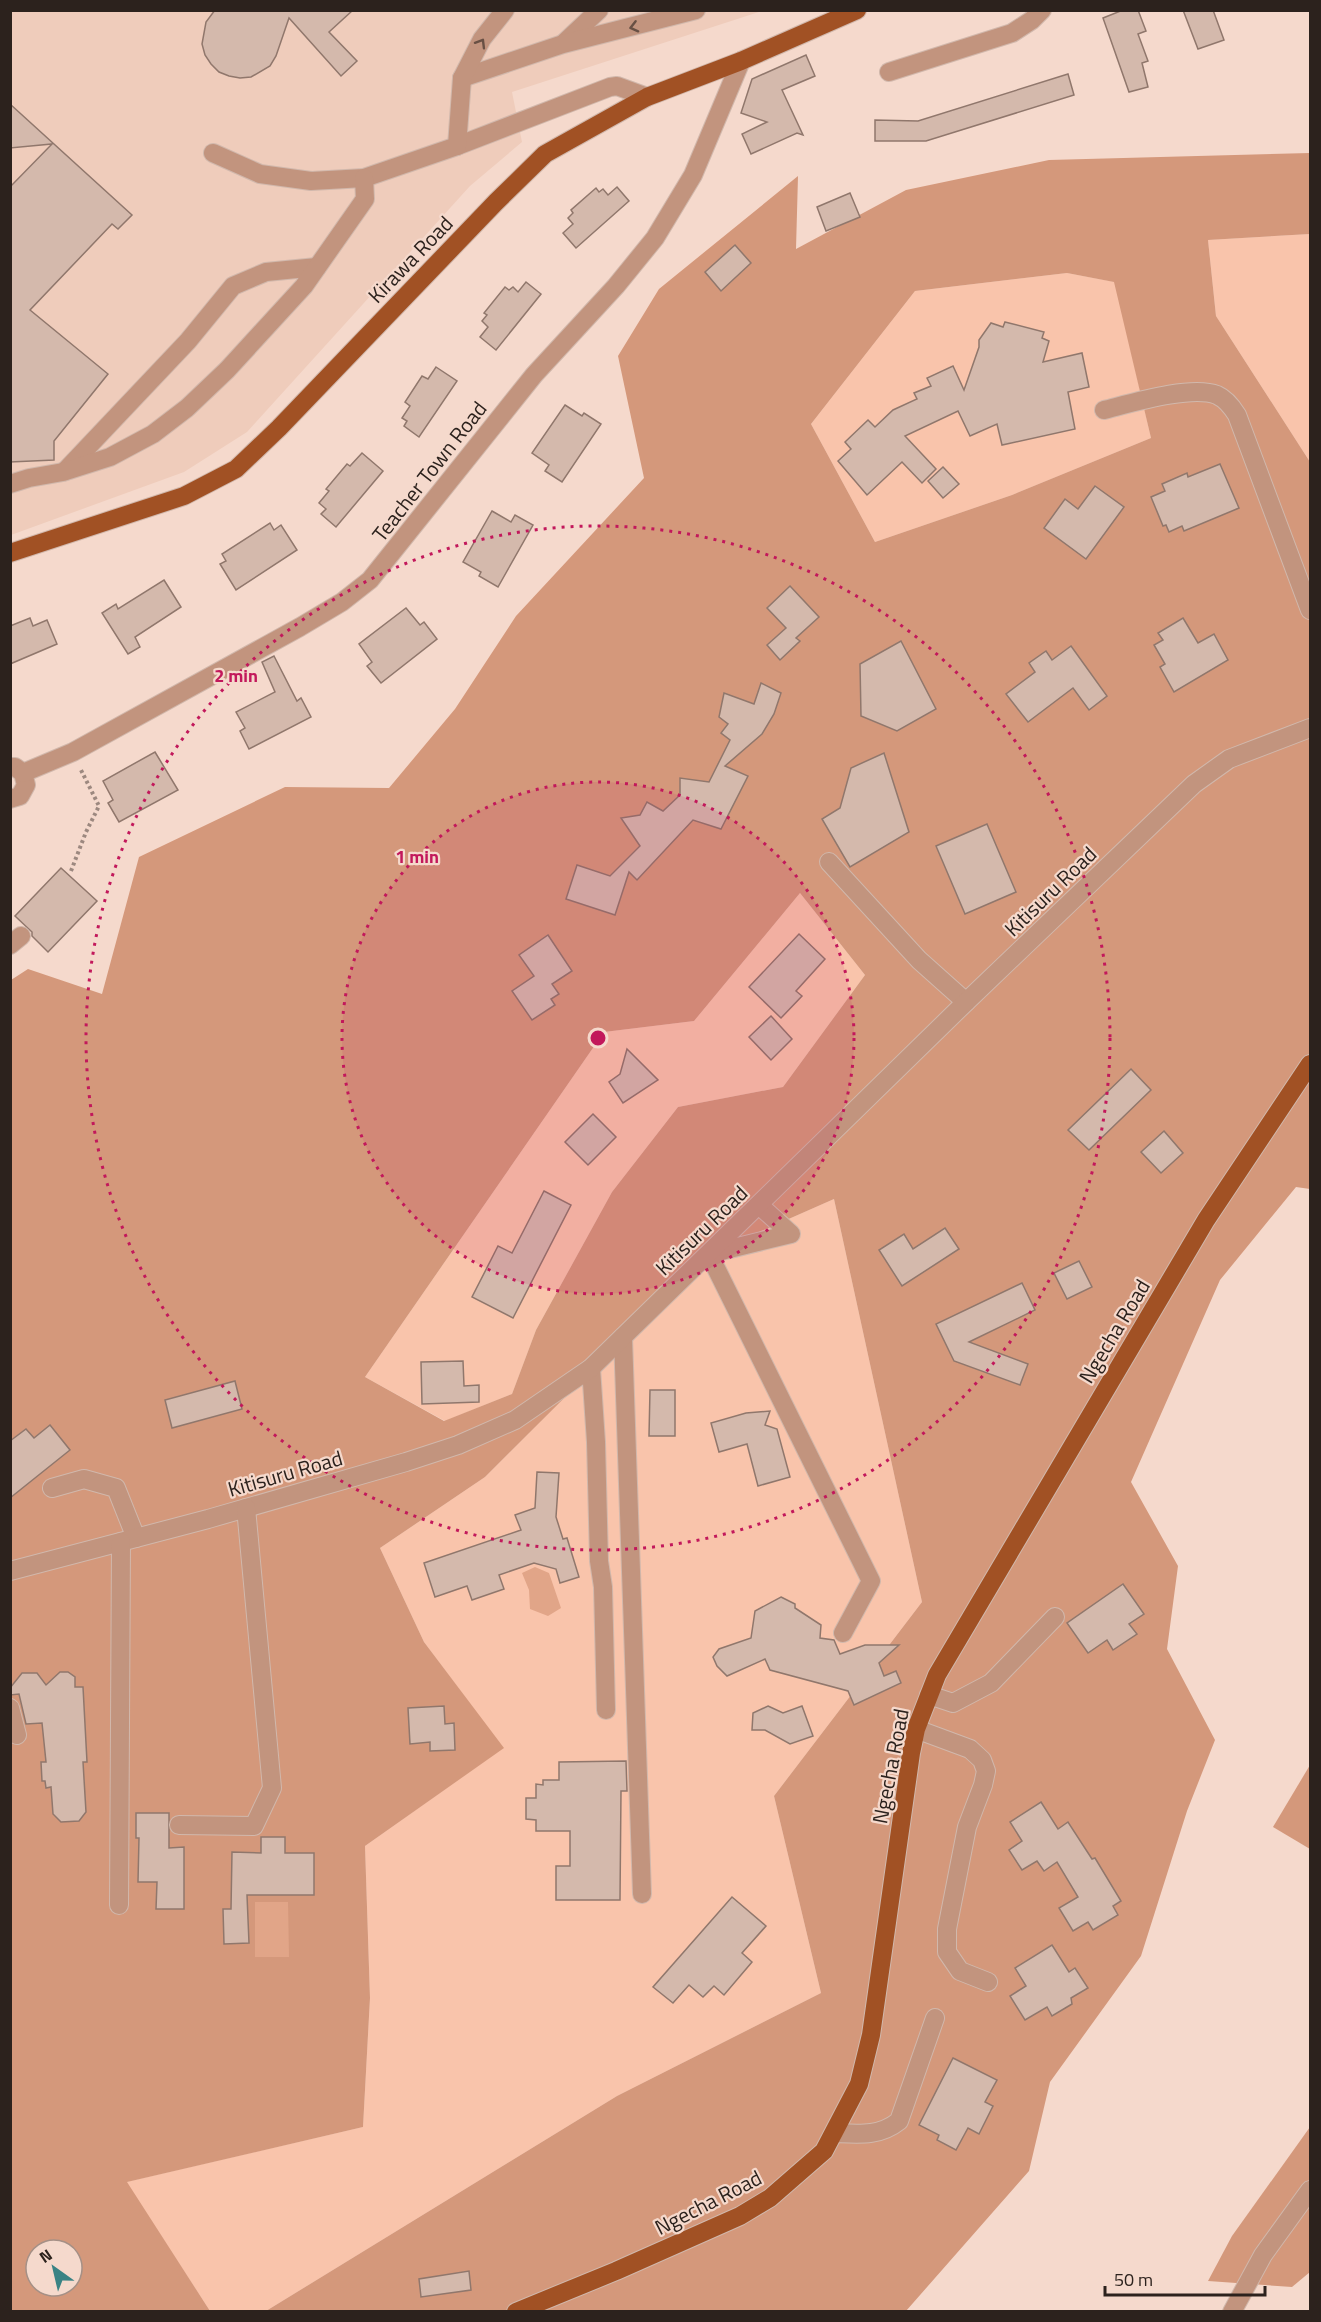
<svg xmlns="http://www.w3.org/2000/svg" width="1321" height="2322" font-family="'Titillium Web',sans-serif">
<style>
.built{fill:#efccbb}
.green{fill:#f9c4ab}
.forest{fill:#d4987b;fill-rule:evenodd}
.water{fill:#e1a588}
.building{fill:#d4b9ac;stroke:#90776c;stroke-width:1.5}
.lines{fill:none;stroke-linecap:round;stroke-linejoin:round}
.minor-casing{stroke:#d1b8ac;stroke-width:20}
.major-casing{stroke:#d1b8ac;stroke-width:20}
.path{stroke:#9c887f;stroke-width:4;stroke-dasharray:3 3;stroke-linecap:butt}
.minor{stroke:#c2947e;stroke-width:18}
.major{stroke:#a15124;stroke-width:18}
.oneway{stroke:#685044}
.ring{fill:none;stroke:#c2185b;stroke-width:3;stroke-dasharray:3 6}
.labels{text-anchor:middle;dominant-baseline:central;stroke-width:4.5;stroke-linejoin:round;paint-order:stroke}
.street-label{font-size:21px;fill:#2c221d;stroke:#f5d9cc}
.centre{fill:#c2185b;stroke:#f5d9cc;stroke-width:3}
.ring-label{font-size:18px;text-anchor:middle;font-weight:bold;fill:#c2185b;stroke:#f5d9cc;stroke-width:4.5;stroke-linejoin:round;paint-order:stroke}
</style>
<rect width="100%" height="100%" fill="#f5d9cc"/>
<polygon class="built" points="10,11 762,11 512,92 522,142 470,186 247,432 184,472 11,535"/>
<g class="green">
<polygon points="1310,234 1310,462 1216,316 1208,240"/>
<polygon points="1067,273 1115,282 1151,438 1012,495 875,542 811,424 915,291"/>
<polygon points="800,893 865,975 783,1087 678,1107 612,1192 536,1330 512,1394 445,1421 365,1377 604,1032 694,1021"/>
<polygon points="834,1199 922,1602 774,1796 821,1993 617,2096 266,2311 210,2311 126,2182 363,2127 370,1998 365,1846 503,1748 424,1642 380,1548 485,1477 709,1254"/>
</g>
<g class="forest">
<path d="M 1310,153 L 1310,234 L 1208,240 L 1216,316 L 1310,462 L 1310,1189 L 1296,1187 L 1220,1280 L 1131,1482 L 1178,1566 L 1167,1649 L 1215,1740 L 1187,1811 L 1141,1956 L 1050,2082 L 1029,2171 L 906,2311 L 266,2311 L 617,2096 L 821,1993 L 774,1796 L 922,1602 L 834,1199 L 709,1254 L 485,1477 L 380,1548 L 424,1642 L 504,1748 L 365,1846 L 370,1998 L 363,2127 L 127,2182 L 210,2311 L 11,2312 L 11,980 L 28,969 L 102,994 L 139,857 L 285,787 L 389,788 L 455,709 L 516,616 L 644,478 L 618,356 L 659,289 L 798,176 L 796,249 L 906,190 L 1049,160 ZM 1067,273 L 1114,282 L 1151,438 L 1012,495 L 875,542 L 811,424 L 915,291 ZM 800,893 L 865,975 L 783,1087 L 678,1107 L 612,1192 L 536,1330 L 512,1394 L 444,1421 L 365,1377 L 604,1032 L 694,1021 ZM 36,2250 L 72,2250 L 72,2286 L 36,2286 Z"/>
<polygon points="1310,1765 1310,1849 1273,1827"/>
<polygon points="1310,2127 1310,2272 1292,2287 1208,2281 1232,2236"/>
</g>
<g class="water">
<polygon points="535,1567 549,1573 561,1608 548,1616 530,1609 529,1590 522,1573"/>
<polygon points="255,1902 288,1902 289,1957 255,1957"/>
</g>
<g class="building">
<polygon points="215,10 353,10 329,32 357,61 341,76 289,18 276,56 270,66 251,77 240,78 229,76 219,72 211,64 205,55 202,44 206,22"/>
<polygon points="1123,10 1138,10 1146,31 1138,34 1148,61 1142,63 1148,87 1129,92 1103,18"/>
<polygon points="1183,10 1213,10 1224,40 1198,49"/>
<polygon points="806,55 815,76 782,90 803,135 797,133 751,154 742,134 767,122 741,113 752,79"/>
<polygon points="1068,74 1074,95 926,141 875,141 875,120 918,121"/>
<polygon points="10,104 132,215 118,229 112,224 30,310 108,374 54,441 54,460 10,462 10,187 52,144 10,148"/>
<polygon points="617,187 629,201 576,248 563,233 573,224 568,218 573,213 571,210 596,188 599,192 603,189 608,195"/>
<polygon points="850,193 860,217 826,231 817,207"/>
<polygon points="735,245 751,263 721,291 705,272"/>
<polygon points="526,282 541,294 496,350 480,337 488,327 482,321 487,315 484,313 505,287 509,290 513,287 518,292"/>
<polygon points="1005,322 1044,332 1042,338 1049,341 1043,362 1082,353 1089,387 1068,392 1075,429 1002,445 997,424 970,436 958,411 905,436 936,469 922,483 902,462 867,495 838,461 851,449 845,442 868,420 875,427 893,410 917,399 914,393 931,386 927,378 953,366 964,390 979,347 979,340 991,323 1003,327"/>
<polygon points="436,367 457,381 419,437 404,426 407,421 402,418 410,406 405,402 422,376 428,379"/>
<polygon points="565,405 582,416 584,413 601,424 562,482 545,471 549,465 532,453"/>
<polygon points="362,453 383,471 336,527 321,514 326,509 319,503 329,491 326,489 347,464 350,466"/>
<polygon points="1220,464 1239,508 1184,531 1182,526 1169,532 1166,525 1163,526 1151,497 1165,491 1162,484 1187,473 1188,477"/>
<polygon points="943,467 959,484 943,498 928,481"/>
<polygon points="1095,486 1124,507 1086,559 1044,528 1065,499 1078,509"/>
<polygon points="492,511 511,522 515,515 533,525 498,587 479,576 481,572 463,562"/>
<polygon points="270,523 274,530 281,525 297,550 236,590 220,564 226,561 222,554"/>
<polygon points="164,580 181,607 135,637 140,647 128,654 102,613 116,604 118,609"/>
<polygon points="790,586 819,617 796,638 800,641 780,660 767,645 786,628 767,608"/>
<polygon points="406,608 420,625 424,622 437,639 381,683 367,666 372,662 359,644"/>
<polygon points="30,618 33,626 47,620 57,644 10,664 10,626"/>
<polygon points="1183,618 1198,643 1214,634 1228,660 1174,692 1160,667 1165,664 1154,645 1163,640 1158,633"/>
<polygon points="901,641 936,709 897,731 861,716 860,664"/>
<polygon points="1071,646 1107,696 1089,710 1073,688 1028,722 1006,694 1035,672 1029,663 1046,651 1052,660"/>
<polygon points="274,656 297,701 301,698 311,717 249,749 240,731 245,728 236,712 275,692 262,662"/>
<polygon points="761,683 781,693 774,714 762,734 725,766 748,776 721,829 693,820 637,880 629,872 615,915 566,899 577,865 610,876 640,846 621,818 640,815 647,802 663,811 680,795 680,778 709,782 730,740 721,733 728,724 719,717 724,693 754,704"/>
<polygon points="155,752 178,790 119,822 108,803 113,800 103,781"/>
<polygon points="884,753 909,832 850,867 822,819 840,808 851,768"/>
<polygon points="987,824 1016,892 965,914 936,846"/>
<polygon points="61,868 97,901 48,952 32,936 32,932 15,916"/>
<polygon points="799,934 825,959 796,991 802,996 781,1018 749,987"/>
<polygon points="548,935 572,971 552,984 559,994 551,999 555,1005 532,1020 512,991 534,976 519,955"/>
<polygon points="771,1016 792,1039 771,1060 749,1037"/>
<polygon points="627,1049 658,1080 623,1103 609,1082 620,1074"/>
<polygon points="1131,1069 1151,1090 1089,1150 1068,1130"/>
<polygon points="593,1114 616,1137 588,1165 565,1142"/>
<polygon points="1164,1131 1183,1153 1161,1173 1141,1152"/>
<polygon points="544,1191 571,1205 513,1318 472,1297 498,1246 512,1253"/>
<polygon points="945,1228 959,1249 902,1286 879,1250 904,1234 913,1249"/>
<polygon points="1079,1261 1092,1287 1067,1299 1054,1273"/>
<polygon points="1022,1283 1035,1310 969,1342 1028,1364 1020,1385 954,1361 936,1324"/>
<polygon points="463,1361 464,1386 479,1385 479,1402 422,1404 421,1362"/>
<polygon points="235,1381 242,1409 172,1428 165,1400"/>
<polygon points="650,1390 675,1390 675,1436 649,1436"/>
<polygon points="770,1411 765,1425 777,1429 790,1477 758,1486 747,1444 719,1452 711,1423 746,1413"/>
<polygon points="50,1425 70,1450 10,1498 10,1441 26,1429 34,1438"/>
<polygon points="537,1472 559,1473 556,1517 563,1539 567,1538 579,1577 560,1583 556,1569 534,1563 499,1575 504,1589 472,1600 467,1586 435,1597 424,1563 521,1530 515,1515 535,1508"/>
<polygon points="1123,1584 1144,1614 1129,1624 1137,1634 1113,1650 1107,1640 1088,1653 1067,1623"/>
<polygon points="781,1597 795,1604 795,1608 821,1625 820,1638 834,1640 840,1654 865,1645 899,1645 879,1663 884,1676 896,1671 901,1683 854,1705 848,1691 770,1670 765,1659 727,1676 717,1666 713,1657 719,1649 751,1638 755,1611"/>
<polygon points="60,1672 68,1672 75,1677 75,1687 83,1687 87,1762 83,1762 86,1812 79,1821 61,1822 53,1814 51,1787 46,1788 45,1781 42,1781 41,1762 46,1762 42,1723 26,1724 19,1694 10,1695 10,1688 22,1673 37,1673 46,1685"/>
<polygon points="444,1706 445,1724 454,1723 455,1750 430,1751 430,1742 410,1744 408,1708"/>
<polygon points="768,1706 783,1713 802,1706 813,1736 790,1744 765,1730 752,1730 753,1713"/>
<polygon points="626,1761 627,1791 621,1791 620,1900 556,1900 556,1866 570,1866 570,1831 536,1831 536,1820 526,1819 526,1798 536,1798 536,1784 543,1785 543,1780 559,1780 559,1762"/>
<polygon points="1041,1802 1058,1829 1068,1822 1092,1859 1095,1858 1121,1901 1113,1906 1118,1915 1093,1930 1088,1922 1073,1931 1059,1908 1078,1897 1057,1862 1044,1871 1037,1861 1022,1870 1009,1850 1022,1841 1010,1822"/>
<polygon points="136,1813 169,1813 169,1848 184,1847 184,1909 156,1909 157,1882 138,1882 139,1838 136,1838"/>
<polygon points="261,1837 285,1837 285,1853 314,1853 314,1895 247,1895 249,1943 224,1944 223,1909 231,1909 232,1852 261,1853"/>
<polygon points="732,1897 766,1926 742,1953 752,1962 724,1995 714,1986 703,1997 689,1985 673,2003 653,1987"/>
<polygon points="1052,1945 1069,1972 1075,1968 1088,1988 1071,1998 1072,2004 1052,2016 1047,2007 1025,2020 1010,1996 1026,1986 1015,1968"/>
<polygon points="953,2058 997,2080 985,2102 993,2106 979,2134 968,2128 956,2150 937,2140 939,2135 919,2125"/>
<polygon points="469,2271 471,2290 421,2297 419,2279"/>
</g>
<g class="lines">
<g class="minor-casing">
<g id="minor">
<polyline points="565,42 599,10"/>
<polyline points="889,72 1012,33 1032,20 1042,10"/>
<polyline points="462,78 563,44 696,10"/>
<polyline points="457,146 610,87 617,86 647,97"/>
<polyline points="213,153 260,174 311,181 364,178 457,146 462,78 482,39 505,10"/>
<path d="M 1104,410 C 1132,403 1191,385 1217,395 C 1226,399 1232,407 1237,415 L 1310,610"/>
<polyline points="65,471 188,341 233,286 266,272 317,267"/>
<polyline points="10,484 29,478 63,472 110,457 153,434 187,408 227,370 304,286 365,199 364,178"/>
<polyline points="10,767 15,767 23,773 26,785 20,796 10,799"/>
<polyline points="23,773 73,752 300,627 342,602 370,580 534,375 616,286 655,238 693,175 741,61"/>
<polyline points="829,862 919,960 966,1002"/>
<polyline points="10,945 21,936"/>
<polyline points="759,1205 791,1234 709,1254 871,1581 843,1633"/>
<polyline points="623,1337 642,1894"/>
<polyline points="591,1368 596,1442 599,1561 603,1587 606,1710"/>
<polyline points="52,1488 84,1479 116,1488 136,1538"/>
<polyline points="10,1571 208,1519 406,1462 458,1445 515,1420 591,1368 966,1002 1194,784 1229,759 1310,728"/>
<polyline points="929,1695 953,1703 991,1683 1055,1617"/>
<polyline points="10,1708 17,1735"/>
<polyline points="916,1729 970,1749 982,1760 986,1771 983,1785 967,1827 947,1929 947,1952 960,1971 988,1982"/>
<polyline points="179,1825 254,1826 272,1788 246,1508"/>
<polyline points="119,1905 121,1542"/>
<path d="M 834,2133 C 858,2134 879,2137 899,2121 L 935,2018"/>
<polyline points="1232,2312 1263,2255 1310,2190"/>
</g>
</g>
<g class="major-casing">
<g id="major">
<polyline points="10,553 184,496 236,469 279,428 496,202 545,154 647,97 741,61 857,10"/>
<polyline points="516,2312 616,2271 740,2216 770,2198 824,2151 859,2084 871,2035 911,1753 916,1729 937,1675 1206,1220 1310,1064"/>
</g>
</g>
<polyline class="path" points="71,871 86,832 99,806 80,768"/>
<use href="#minor" class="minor"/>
<use href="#major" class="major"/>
</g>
<defs><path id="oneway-chevron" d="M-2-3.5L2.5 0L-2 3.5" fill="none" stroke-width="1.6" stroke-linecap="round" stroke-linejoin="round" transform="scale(1.5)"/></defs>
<g class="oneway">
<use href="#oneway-chevron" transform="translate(634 27) rotate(166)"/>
<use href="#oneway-chevron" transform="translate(481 43) rotate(-59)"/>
</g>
<circle cx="598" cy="1038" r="256" fill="#c2185b" fill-opacity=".12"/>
<g class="ring">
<circle cx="598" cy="1038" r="256"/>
<circle cx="598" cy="1038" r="512"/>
</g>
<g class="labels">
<g class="street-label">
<text transform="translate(410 259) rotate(-46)">Kirawa Road</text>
<text transform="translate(429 471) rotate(-52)">Teacher Town Road</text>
<text transform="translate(1050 891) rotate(-44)">Kitisuru Road</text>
<text transform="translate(701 1230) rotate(-44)">Kitisuru Road</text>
<text transform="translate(1114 1331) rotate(-59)">Ngecha Road</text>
<text transform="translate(285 1473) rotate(-16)">Kitisuru Road</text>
<text transform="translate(890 1766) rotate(-79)">Ngecha Road</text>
<text transform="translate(708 2202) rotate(-27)">Ngecha Road</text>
</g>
</g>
<circle cx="598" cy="1038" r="9" class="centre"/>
<g class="ring-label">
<text x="236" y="682">2 min</text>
<text x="417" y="863">1 min</text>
</g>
<rect width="1321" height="2322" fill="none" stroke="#2c221d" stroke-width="24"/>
<g transform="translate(54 2268) rotate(326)"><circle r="28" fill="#f5d9cc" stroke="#a59086" stroke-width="1.5"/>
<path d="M0-4.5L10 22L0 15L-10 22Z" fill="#3a8384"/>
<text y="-9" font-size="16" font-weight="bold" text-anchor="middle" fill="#2c221d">N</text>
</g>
<path d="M1105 2286v9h160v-9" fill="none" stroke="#2c221d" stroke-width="3"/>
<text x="1114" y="2286" font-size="18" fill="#2c221d" stroke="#f5d9cc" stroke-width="4.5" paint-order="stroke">50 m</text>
</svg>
